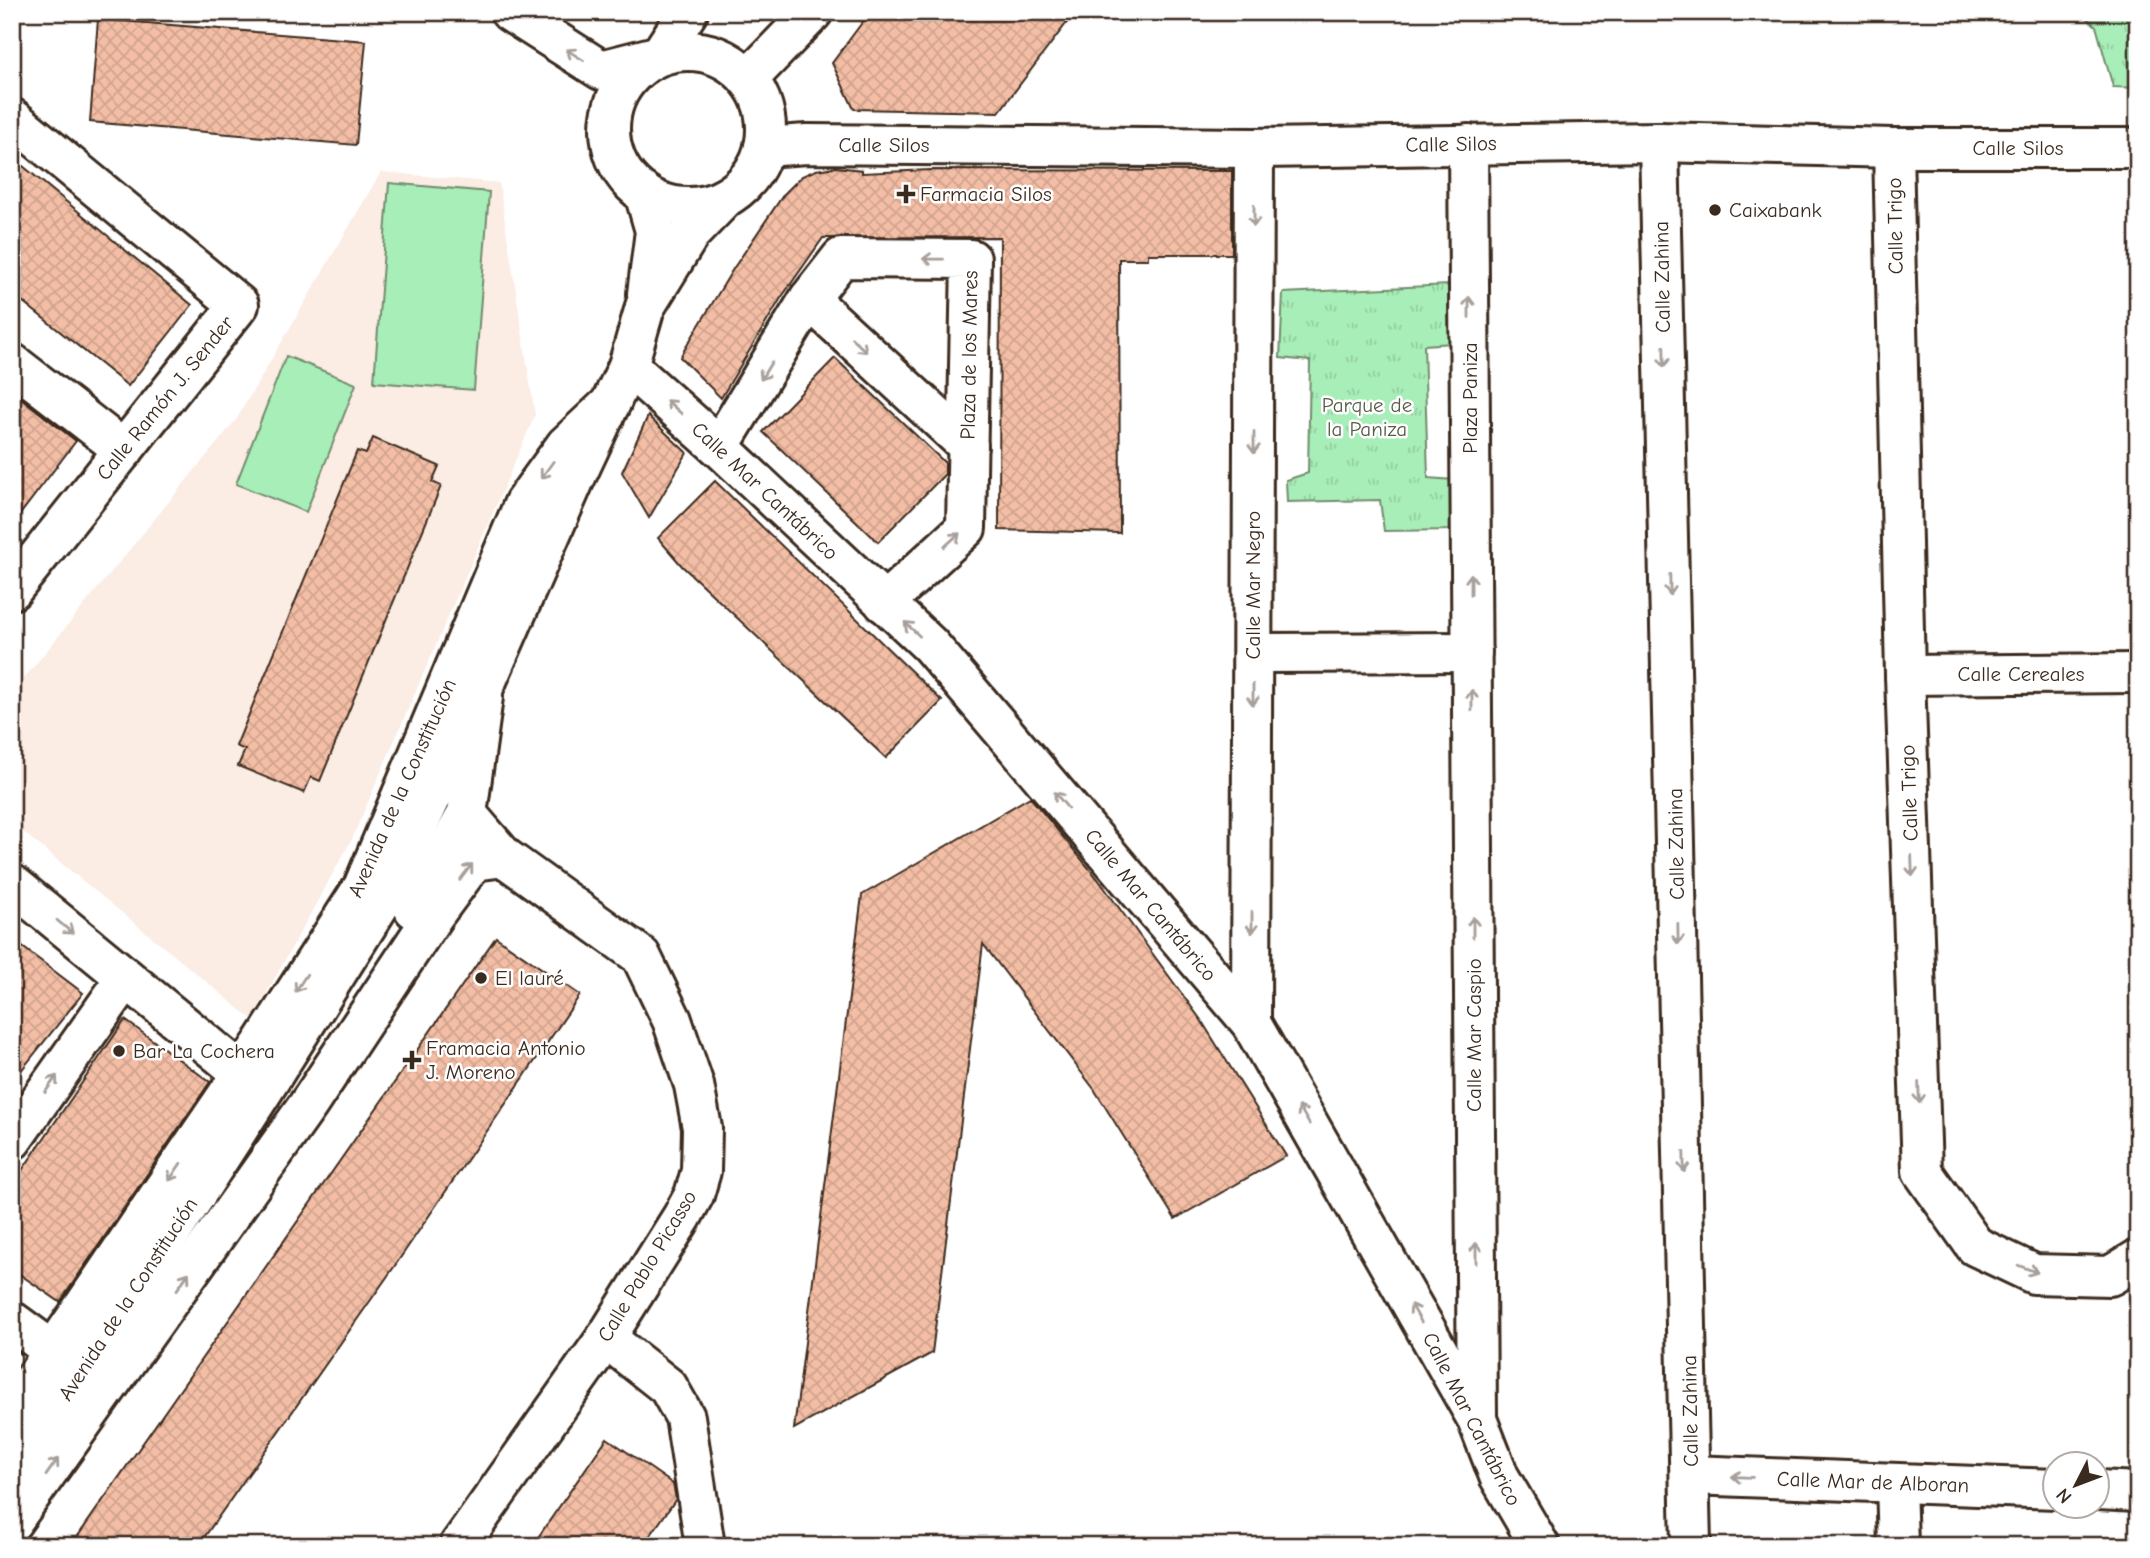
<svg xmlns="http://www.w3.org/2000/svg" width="2150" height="1558" font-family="'Comic Neue',sans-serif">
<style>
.built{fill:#fbece4}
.green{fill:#a8eeb9;stroke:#728c6c;stroke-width:2}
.park{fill:url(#park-tufts);stroke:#728c6c;stroke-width:2}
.building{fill:url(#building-cross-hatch);stroke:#3b2a1e;stroke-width:2}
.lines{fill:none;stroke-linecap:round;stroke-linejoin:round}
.street-casing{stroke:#3b2a1e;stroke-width:44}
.secondary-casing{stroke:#3b2a1e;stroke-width:44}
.street{stroke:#fff;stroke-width:38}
.secondary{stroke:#fff;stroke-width:38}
.oneway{stroke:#a79f9a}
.poi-dot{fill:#3b2a1e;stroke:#fff;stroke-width:2.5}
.labels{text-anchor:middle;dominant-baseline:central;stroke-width:5;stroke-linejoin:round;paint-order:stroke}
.street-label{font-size:21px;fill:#3b2a1e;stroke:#fff}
.poi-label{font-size:21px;fill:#3b2a1e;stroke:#fff;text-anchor:start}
.park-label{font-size:21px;fill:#565b45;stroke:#fff}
</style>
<defs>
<pattern id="park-tufts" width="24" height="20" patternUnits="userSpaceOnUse" patternTransform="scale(1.75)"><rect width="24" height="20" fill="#a8eeb9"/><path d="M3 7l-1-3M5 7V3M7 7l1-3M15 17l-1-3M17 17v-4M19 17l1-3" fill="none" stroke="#92cc9f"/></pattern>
<pattern id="building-cross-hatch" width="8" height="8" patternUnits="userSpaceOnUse" patternTransform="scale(1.75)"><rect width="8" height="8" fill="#f3bea5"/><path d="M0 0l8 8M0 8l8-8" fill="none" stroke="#d1a38e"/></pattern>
</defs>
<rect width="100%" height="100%" fill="#fff"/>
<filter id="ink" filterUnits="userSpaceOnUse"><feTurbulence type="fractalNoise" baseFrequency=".0143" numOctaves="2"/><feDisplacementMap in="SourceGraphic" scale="14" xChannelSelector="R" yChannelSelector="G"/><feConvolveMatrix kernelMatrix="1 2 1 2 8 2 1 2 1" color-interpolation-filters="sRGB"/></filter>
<g filter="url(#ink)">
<polygon class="built" points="381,172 499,183 535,415 352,839 252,1019 12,823 12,693 236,420"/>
<g class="green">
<polygon points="389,183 489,192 474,390 374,382"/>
<polygon points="286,356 356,384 306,512 236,484"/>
</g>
<g class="park">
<polygon points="2080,12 2138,12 2138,88 2113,87 2096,26"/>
<polygon points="1449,285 1453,343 1424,345 1428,478 1454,480 1456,530 1384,531 1380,500 1287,502 1286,480 1308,473 1310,361 1280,358 1283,293"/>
</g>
<g class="building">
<polygon points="870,12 1075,12 999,112 854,109 832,63"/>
<polygon points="98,19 366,41 356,145 90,122"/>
<polygon points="12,157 192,305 128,386 12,293"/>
<polygon points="836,167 862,170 862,173 931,170 1232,171 1232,254 1148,254 1148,259 1119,259 1120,533 999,530 1000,237 823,238 781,298 721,398 680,357 733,269 784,194 802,176 816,170"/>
<polygon points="835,358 945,463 945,474 878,542 763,432"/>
<polygon points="12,391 76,441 12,525"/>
<polygon points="648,416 687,453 649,518 622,472"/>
<polygon points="373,438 439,466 432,482 441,486 320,781 311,777 304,793 238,766 245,750 236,746 357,451 366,454"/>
<polygon points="715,481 942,701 886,758 682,566 658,538"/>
<polygon points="1030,797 1098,879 1201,1020 1286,1156 1175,1219 1094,1089 983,944 932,1353 794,1429 862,895"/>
<polygon points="496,937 580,995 394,1267 198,1546 71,1546"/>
<polygon points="12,939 83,993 12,1082"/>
<polygon points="125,1020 210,1082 60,1302 12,1269 12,1185"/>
<polygon points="607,1438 673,1484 676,1499 643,1546 532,1546"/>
</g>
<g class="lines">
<g class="street-casing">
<g id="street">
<polyline points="510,12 601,70 660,55 688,12"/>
<circle cx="688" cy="129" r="78"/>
<polyline points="748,79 813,12"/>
<polyline points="12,118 239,305 12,590"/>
<polyline points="1659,142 1691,1546"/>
<polyline points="1468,144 1477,1417"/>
<polyline points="764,147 807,144 1254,148 1659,142 1893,148 2138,148"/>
<polyline points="1893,148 1905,675 1922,1171 1975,1246 2034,1274 2110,1276 2138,1259"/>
<polyline points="644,193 655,231 647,294"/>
<polyline points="809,299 968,446"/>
<polyline points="645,307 690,234 725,198"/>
<polyline points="12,363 124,450"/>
<polyline points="628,366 719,447 930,645 1251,1023 1477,1419 1499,1476 1540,1546"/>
<polyline points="719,447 809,299 841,258 971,259 966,528 884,603"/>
<polyline points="1253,653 1472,652"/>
<polyline points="1905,675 2138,673"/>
<polyline points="12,884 242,1073"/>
<polyline points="414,909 467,814 483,697"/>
<polyline points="1251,1023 1254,148"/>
<polyline points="12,1140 126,978"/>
<polyline points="12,1321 53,1351"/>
<polyline points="606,1338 668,1387 685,1417 705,1546"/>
<polyline points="12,1412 262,1044 363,887 524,503 566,445 611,403"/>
<polyline points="1691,1475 2056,1489"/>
<polyline points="1896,1483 1898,1546"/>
<polyline points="2098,1490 2138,1492"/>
<polyline points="12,1522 308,1105 434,915 474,861 504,857"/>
<polyline points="459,1546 606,1338 682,1217 694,1195 701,1171 702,1128 694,1085 672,1020 641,956 504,857 467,814"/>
</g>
</g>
<g class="secondary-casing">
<polyline id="secondary" points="12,1472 81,1372 263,1091 382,901 485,685 574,481 628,366 645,307"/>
</g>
<use href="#street" class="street"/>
<use href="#secondary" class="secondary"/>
</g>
<defs><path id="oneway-shaft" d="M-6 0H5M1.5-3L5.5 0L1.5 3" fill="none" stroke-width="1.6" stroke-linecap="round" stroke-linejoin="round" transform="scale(1.75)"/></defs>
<g class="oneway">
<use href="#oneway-shaft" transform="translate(575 55) rotate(-148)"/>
<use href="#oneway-shaft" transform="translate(1254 216) rotate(90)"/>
<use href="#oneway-shaft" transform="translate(933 259) rotate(-179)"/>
<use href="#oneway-shaft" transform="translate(1469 307) rotate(-90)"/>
<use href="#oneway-shaft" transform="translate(859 345) rotate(43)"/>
<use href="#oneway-shaft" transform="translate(1664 357) rotate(89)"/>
<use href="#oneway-shaft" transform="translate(766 371) rotate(121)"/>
<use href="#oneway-shaft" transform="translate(674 407) rotate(-138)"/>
<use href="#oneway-shaft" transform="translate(1254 443) rotate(90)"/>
<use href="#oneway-shaft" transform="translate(547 470) rotate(126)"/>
<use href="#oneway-shaft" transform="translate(952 540) rotate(-42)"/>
<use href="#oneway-shaft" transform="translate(1471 584) rotate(-90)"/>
<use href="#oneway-shaft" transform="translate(1670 585) rotate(89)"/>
<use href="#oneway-shaft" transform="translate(912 629) rotate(-137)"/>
<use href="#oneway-shaft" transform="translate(1253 695) rotate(90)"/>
<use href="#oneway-shaft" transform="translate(1472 700) rotate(-90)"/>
<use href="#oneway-shaft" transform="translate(1061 800) rotate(-130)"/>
<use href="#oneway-shaft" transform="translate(1912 866) rotate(88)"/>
<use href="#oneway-shaft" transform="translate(466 872) rotate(-53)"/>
<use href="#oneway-shaft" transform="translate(1252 923) rotate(90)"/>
<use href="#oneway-shaft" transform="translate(65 927) rotate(40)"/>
<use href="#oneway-shaft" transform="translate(1473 927) rotate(-90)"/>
<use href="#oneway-shaft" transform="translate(1678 934) rotate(89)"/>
<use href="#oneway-shaft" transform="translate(301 983) rotate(123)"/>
<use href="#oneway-shaft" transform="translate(51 1084) rotate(-55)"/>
<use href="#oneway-shaft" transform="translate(1919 1093) rotate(88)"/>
<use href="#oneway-shaft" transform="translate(1304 1115) rotate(-120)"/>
<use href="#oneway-shaft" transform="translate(1684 1162) rotate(89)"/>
<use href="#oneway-shaft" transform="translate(175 1172) rotate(124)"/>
<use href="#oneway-shaft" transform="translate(1476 1253) rotate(-90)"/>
<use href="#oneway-shaft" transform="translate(2028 1269) rotate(21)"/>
<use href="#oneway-shaft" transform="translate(183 1281) rotate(-55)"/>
<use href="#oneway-shaft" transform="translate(1416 1313) rotate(-120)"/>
<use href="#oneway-shaft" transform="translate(52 1467) rotate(-55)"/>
<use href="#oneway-shaft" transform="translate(1742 1477) rotate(-178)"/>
</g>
</g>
<g class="poi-dot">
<path d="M902.5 183.5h7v7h7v7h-7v7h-7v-7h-7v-7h7z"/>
<circle cx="1715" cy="210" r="7"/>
<circle cx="481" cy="978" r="7"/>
<circle cx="119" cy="1051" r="7"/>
<path d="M408.5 1049.5h7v7h7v7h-7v7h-7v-7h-7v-7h7z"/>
</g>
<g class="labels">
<g class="street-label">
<text transform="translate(1451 144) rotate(-1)">Calle Silos</text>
<text x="884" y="145">Calle Silos</text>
<text x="2018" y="148">Calle Silos</text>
<text transform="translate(1895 226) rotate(-91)">Calle Trigo</text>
<text transform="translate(1662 277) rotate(-91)">Calle Zahina</text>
<text transform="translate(969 355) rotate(-89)">Plaza de los Mares</text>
<text transform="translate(165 398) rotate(-51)">Calle Ramón J. Sender</text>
<text transform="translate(1470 398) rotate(-90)">Plaza Paniza</text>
<text transform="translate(765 491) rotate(43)">Calle Mar Cantábrico</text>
<text transform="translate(1253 585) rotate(-90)">Calle Mar Negro</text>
<text x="2021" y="674">Calle Cereales</text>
<text transform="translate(402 788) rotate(-66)">Avenida de la Constitución</text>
<text transform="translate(1909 793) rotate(-92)">Calle Trigo</text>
<text transform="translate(1676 844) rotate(-91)">Calle Zahina</text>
<text transform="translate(1151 905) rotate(50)">Calle Mar Cantábrico</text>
<text transform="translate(1474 1035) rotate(-90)">Calle Mar Caspio</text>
<text transform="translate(647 1266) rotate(-59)">Calle Pablo Picasso</text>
<text transform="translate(128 1299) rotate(-57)">Avenida de la Constitución</text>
<text transform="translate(1690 1411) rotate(-91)">Calle Zahina</text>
<text transform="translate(1472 1419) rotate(63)">Calle Mar Cantábrico</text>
<text transform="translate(1873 1482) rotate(2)">Calle Mar de Alboran</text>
</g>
<g class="poi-label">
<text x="920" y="194">Farmacia Silos</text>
<text x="1729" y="210">Caixabank</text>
<text x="495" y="978">El lauré</text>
<text x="426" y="1048">Framacia Antonio<tspan x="426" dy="24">J. Moreno</tspan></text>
<text x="133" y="1051">Bar La Cochera</text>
</g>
<g class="park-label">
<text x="1367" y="405">Parque de<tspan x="1367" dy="24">la Paniza</tspan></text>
</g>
</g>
<rect width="2150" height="1558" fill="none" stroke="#fff" stroke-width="42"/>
<rect x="21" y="21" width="2108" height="1516" fill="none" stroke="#3b2a1e" stroke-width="2.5" filter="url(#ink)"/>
<g transform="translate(2076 1485) rotate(228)"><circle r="33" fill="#ffffff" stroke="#b1aaa5" stroke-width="2"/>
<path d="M0-5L12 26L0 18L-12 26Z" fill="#3b2a1e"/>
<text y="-10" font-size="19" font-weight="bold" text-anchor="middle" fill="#3b2a1e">N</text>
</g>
</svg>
